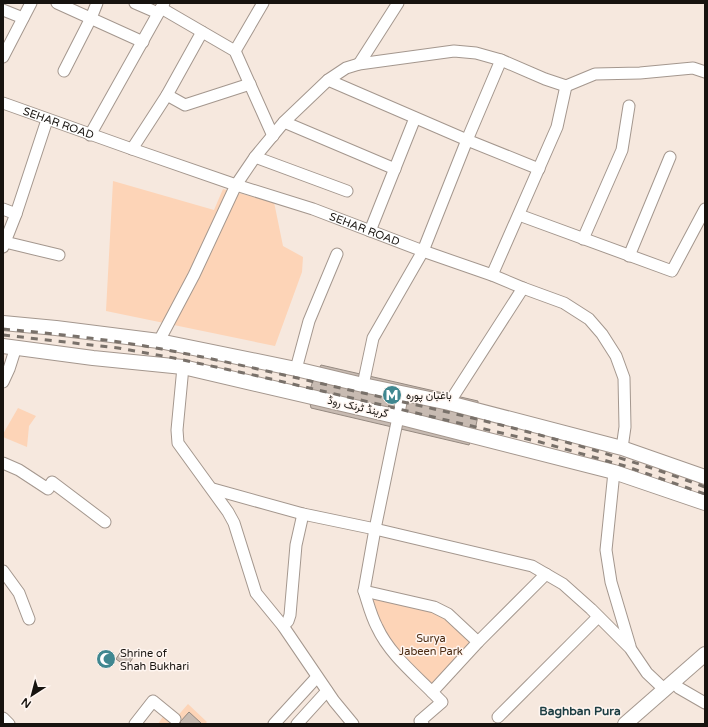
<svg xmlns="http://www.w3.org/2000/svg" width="708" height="727" font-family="'Varela Round',Vazirmatn,sans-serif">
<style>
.green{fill:#fdd4b7}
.building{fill:#c8bbb2;stroke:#968a81}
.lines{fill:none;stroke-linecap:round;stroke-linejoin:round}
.minor-casing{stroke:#a4978e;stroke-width:13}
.major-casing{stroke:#a4978e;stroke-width:16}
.minor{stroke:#fff;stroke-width:11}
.major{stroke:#fff;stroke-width:14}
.rail{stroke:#79716a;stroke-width:3;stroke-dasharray:7 7;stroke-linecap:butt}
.labels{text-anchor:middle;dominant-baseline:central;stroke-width:3;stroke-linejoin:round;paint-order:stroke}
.street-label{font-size:11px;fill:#17130f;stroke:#fff6f1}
.poi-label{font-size:11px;fill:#17130f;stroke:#fff6f1;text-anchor:start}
.park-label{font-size:11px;fill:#4b2b12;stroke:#fff6f1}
.neighbourhood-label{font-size:12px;font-weight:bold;fill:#1c3d42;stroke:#fff6f1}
</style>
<rect width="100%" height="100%" fill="#f6e8de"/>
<g class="green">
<polygon points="113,181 214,210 223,189 274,202 283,246 303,257 302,272 275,346 106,311"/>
<polygon points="18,408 36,416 29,426 27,447 3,437 3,434"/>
<polygon points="364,592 434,607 478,642 432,692 399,660"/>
<polygon points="188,704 207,722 205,724 158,724 166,712 175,719"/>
</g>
<g class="building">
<polygon points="321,365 478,401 478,416 475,430 469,445 311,408 309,399 310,390 314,377"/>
<polygon points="123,648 134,656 127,667 116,659"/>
<polygon points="189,712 201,723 200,724 182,724 180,722"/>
</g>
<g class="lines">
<g class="minor-casing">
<g id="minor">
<polyline points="57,3 143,42"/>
<polyline points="135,3 158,13"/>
<polyline points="161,8 235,51 273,136"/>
<polyline points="3,10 23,18"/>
<polyline points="235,51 263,3"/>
<polyline points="3,57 31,3"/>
<polyline points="359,64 398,3"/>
<polyline points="64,71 91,18 97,3"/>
<polyline points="328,80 467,140 539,169"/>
<polyline points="167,95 185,105 250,84"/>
<path id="s1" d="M 3,103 L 132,149 L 236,185 L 313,209 L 423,251 L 492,275 L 523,288 L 564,303 L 589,319 L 602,334 L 616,356 L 624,378 L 625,427 L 622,448"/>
<polyline points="284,122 395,169"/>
<polyline points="90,135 164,3"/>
<polyline points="132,149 167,95 202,32"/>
<polyline points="255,157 347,191"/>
<polyline points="3,209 16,214"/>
<polyline points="519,215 672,271 705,209"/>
<polyline points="370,231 415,118"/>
<polyline points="583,239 622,150 629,106"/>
<polyline points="5,242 59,255"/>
<polyline points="3,247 16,214 47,120"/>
<polyline points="629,256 670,157"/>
<polyline points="492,275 557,127 566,86"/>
<polyline points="159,341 194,275 236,185 255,157 284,122 328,80 346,68 359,64 454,51 476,53 501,60 545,79 566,86 595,74 640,73 693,68 705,72"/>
<polyline points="183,367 177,430 178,443 228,512 234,523 256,593 283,626 334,701 353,724"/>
<polyline points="296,369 309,321 337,254"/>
<polyline points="3,382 9,369 16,347"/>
<polyline points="363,385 373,338 423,251 467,140 501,60"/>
<polyline points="403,393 375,529 532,566 563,584 591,609 630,648 647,673 665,690"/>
<polyline points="449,403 523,288"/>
<polyline points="3,463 19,470 48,489 52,482 105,522"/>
<polyline points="614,472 606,550 611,582 630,646"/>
<polyline points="213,489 303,514 375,529 364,591 434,607 448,614 478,642"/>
<polyline points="3,571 19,593 29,619"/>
<path d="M 364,591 C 368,603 371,616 377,627 C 389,653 412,672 432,692 L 478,642 L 546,574"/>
<polyline points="283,626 288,621 290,615 296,545 303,514"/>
<polyline points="674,682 679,688 705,703"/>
<polyline points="498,717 598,617"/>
<polyline points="3,718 9,724"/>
<polyline points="135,724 153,701 175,719"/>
<polyline points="274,724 317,677"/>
<polyline points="297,724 327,691"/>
<polyline points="423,724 420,721 442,702 432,692"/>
</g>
</g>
<g class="major-casing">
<g id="major">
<polyline points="3,323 56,328 159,341 296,369 363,385 449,403 622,448 705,477"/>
<polyline points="3,346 93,358 183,367 398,417 614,472 705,503"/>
<polyline points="625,724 705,654"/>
</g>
</g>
<use href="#minor" class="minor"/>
<use href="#major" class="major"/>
<g class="rail">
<path d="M 3,329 C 59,334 116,340 172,351 C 230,362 288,376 345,389 C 467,416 588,443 705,487"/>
<polyline points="3,335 118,348 169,357 258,376 540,442 625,466 705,494"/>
</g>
</g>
<defs>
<g id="metro-disc" transform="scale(1)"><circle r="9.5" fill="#408790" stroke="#fff6f1"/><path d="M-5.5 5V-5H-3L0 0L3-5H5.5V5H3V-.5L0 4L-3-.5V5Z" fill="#fff"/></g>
<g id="mosque-disc" transform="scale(1)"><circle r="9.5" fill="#408790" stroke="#fff6f1"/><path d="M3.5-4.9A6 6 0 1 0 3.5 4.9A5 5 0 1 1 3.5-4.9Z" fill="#fff"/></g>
</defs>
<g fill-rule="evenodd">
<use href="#metro-disc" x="392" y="395"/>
<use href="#mosque-disc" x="106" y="659"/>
</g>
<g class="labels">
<g class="street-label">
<text stroke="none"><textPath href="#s1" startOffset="59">SEHAR ROAD</textPath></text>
<text stroke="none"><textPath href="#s1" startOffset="383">SEHAR ROAD</textPath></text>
<text transform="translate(358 407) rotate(13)">گرینڈ ٹرنک روڈ</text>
</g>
<g class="poi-label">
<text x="406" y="395">باغبان پورہ</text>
<text x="120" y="653">Shrine of<tspan x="120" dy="13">Shah Bukhari</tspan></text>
</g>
<g class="park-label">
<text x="431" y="638">Surya<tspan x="431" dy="13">Jabeen Park</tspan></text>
</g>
<g class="neighbourhood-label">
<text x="580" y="711">Baghban Pura</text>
</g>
</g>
<rect width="708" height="727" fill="none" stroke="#17130f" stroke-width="8"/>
<g transform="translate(32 695) rotate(216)" stroke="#fff6f1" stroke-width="3" paint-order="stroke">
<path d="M0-3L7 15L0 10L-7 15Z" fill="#17130f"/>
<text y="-6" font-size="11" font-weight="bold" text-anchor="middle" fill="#17130f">N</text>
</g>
</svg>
